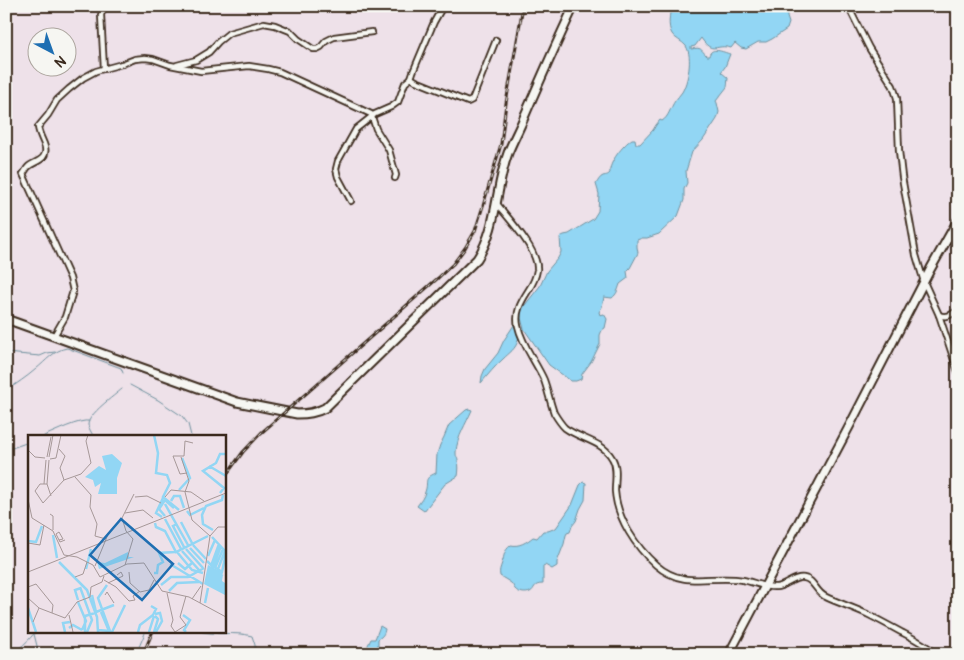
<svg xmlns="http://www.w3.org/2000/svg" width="964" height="660" font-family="Pangolin,sans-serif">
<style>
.water{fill:#92d6f4;stroke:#6f919e}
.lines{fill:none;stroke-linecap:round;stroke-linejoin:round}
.stream{stroke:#6f919e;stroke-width:1}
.street-casing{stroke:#3b2a1e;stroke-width:8}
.secondary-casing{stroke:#3b2a1e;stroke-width:11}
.street{stroke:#f6f6f2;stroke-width:4.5}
.secondary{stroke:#f6f6f2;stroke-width:7}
.rail-casing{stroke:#3b2a1e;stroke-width:3}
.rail{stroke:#f6f6f2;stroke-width:1;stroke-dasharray:4;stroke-linecap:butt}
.inset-river{fill:none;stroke:#92d6f4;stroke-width:2.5}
.inset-road{fill:none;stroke:#a69898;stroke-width:1}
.view{fill:#1f6fb2;fill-opacity:0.15;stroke:#1f6fb2;stroke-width:2.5}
.inset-edge{fill:none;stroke:#3b2a1e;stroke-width:2.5}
</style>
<rect width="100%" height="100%" fill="#eee1e9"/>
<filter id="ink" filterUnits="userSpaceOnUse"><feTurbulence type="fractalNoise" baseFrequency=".02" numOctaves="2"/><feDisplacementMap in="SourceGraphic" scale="10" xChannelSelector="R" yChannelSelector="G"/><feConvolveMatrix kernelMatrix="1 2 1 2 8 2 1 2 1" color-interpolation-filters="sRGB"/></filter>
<g filter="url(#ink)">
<g class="water">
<path d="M 671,6 L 793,6 L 787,12 L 787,17 L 789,23 L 787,29 L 772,39 L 766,42 L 758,42 L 746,49 L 741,48 L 735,43 L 731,48 C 716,43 713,56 701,38 L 695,46 L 691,47 L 691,49 C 702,47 700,49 707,56 L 709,56 C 711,46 723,52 730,54 L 725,67 L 721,72 L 728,78 L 727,87 L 716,101 L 717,103 L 719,112 L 717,119 L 703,140 L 692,152 L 686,171 L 687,183 L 684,189 L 684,200 L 678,216 L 659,234 L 647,238 L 642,238 L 637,240 L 637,247 L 638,253 L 630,268 L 627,271 L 628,278 L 620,284 C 618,290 617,294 612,298 L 604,297 L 602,307 L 599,312 L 600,315 L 604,314 L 607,319 L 605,328 L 602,330 L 600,335 L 600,344 L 591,362 L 582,374 L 581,379 L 576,381 L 571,381 L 549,365 L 524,329 L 521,318 L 521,311 L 525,305 L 540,286 L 547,271 L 558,258 L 561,252 L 560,237 L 564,235 L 569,234 L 593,219 L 598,211 L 599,194 L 596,184 C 598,181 600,177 603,176 C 606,175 607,176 610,173 C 608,163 624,144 632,139 L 635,139 L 636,144 L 640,144 L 653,130 L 656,125 L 660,120 L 662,121 C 669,117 670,108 675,101 C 677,98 680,95 682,92 C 688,82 693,57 686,46 C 682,41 675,39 672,34 C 667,26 670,14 671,6 Z"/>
<path d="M 514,325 C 516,329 520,336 518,340 C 516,349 509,353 503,359 C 495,366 488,375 481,383 L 482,376 L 485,369 L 498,353 L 504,340 Z"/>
<path d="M 469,409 L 472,410 C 466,424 457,437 456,452 C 456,459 457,454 458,460 C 459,465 459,471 458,476 L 445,484 L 424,511 L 417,506 C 420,502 424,497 425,492 C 429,481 422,479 436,473 L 437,454 L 440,445 L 444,437 L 449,425 L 466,410 Z"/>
<path d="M 583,482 L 586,483 L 585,500 L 580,509 L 576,521 L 572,526 L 570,532 L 567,533 L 566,535 L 564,544 L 557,562 L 557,566 L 552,569 L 545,565 L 543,566 L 543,584 C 532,584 536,589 530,592 C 526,594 518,593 515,589 C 513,587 513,584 511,583 C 507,580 503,578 500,576 C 499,570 500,569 502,563 C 505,554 503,552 511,545 C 519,547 527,542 533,537 L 537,538 L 543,531 L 548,531 L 556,528 L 572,505 L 580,485 Z"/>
<path d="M 380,626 L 385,629 C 384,634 383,636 378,639 L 378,654 L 367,654 L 368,645 L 371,639 L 375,639 Z"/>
</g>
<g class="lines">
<g class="stream">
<polyline points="949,6 958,16"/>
<polyline points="6,353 40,356 47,353 55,352"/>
<polyline points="130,385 158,400 182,416 188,424 191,436"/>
<path d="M 6,391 C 16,384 27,377 36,369 C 46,361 54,350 67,348 L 121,368 L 123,373"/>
<path d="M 44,436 C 54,432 80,419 89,421"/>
<path d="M 93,436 C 92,433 89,429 88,425 C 88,414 114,396 122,389"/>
<polyline points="6,450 29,442"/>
<path d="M 199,631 C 216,636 235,631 252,636 L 255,645 L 255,654"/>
<polyline points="34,634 39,654"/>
<path d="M 8,654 C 19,651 29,640 36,631"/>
<polyline points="136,654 145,633"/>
</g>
<g class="street-casing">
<g id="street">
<polyline points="443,6 434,22 413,72 411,78 416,81 468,102 472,100 496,40"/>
<polyline points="848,6 869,48 893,86 897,98 899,151 902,177 916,255 924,282 939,315 958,372"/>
<polyline points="177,65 196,60 209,52 218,42 229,33 264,23 275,25 290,31 298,39 313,49 317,49 321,47 326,41 334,37 372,32"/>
<polyline points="104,69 101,15 104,6"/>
<polyline points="351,201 338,177 336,169 338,161 356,129 375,114 391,107 398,102 405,83 411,78"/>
<path d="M 497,204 C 509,219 539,251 537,270 C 536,277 532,285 528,291 C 521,302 515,312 518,326 C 522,345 536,362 544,380 C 548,391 550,402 554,413 C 557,418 561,424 565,428 C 580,439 602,441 612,458 C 618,467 615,481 615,491 C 617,519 636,547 656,565 C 685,590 711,574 743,580 C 754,582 764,588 776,587 C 785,587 794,576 804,578 C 814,579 816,593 826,597 C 839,603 854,608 867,614 C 879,620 890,626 901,632 C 913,638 926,644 936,654"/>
<path d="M 939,315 C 947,318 951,315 958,310"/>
<path d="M 54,336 L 65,317 L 73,291 L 70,278 L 23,174 C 25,172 26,169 28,167 C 34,161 48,161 45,147 C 43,140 39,135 38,127 L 48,115 L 57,100 L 69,89 L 83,78 L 96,71 L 122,64 L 135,59 L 145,58 L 153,59 L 170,65 L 201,71 L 249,66 L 268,69 L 280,72 L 371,114 L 376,129 L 389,150 L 396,175 L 395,178"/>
</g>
</g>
<g class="secondary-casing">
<g id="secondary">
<path d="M 6,319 L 237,402 L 297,414 C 308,414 315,413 325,408 L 477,259 C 498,227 495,188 508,153 C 513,140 520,128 525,115 C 541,78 557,42 574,6"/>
<polyline points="729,654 850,425 931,268 958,220"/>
</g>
</g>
<use href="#street" class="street"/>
<use href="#secondary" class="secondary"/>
<g class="rail-casing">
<g id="rail">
<polyline points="224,478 243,452 261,433 438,278 453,264 465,248 475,231 483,206 501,144 506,103 523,6"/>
<polyline points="143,654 153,631"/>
</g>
</g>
<use href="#rail" class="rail"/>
</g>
</g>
<g transform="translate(28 435)">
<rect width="198" height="198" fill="#eee1e9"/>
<path d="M 84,19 L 94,28 L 89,43 L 89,59 L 70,59 L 73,48 L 67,52 L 65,45 L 57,42 L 71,31 L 78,35 L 74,21 ZM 100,117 L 101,122 L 106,122 L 71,134 L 69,127 L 77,128 ZM 197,120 L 194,139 L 197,141 L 195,140 L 194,146 L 197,148 L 197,160 L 176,149 L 180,130 L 194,137 Z" fill="#92d6f4"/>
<path class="inset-river" d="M 126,0 L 130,18 L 128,38 L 139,40 L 142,48 L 135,62 L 151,75M 181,31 L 198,41M 151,55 L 162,43 L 154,23M 192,58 L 196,53 L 175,36 L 188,28 L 192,19 L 198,19M 143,66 L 146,61 L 152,61 L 156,73M 137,69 L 160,110M 159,76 L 162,80 L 176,73M 137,81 L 131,74 L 137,65 L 146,73M 134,82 L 128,78 L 135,63M 137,84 L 153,114M 153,87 L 164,108M 127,88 L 128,92 L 137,96 L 148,117 L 180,101M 149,89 L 145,91 L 156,112M 185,95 L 175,89 L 174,80 L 178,71 L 194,65 L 195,60M 25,100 L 29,123M 184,102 L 197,116 L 190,134M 0,106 L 8,107 L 14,91M 165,110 L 178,124M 162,113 L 176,128M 158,114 L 175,133M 154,116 L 171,135M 149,117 L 164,135 L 175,138M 180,121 L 187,105M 179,126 L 185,132 L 193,111M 31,127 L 59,155 L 69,182 L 70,197M 150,128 L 157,134 L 164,128M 142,129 L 175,149M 183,131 L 191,109M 185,131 L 194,137 L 198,118M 187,133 L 195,114M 58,134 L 63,114M 126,138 L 129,138 L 130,130 L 135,127 L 131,118 L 147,117M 133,150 L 143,142 L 160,142 L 176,133M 52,152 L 64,185 L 59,197M 141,156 L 149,148 L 171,147M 64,160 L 68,177 L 86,170M 50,165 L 47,155 L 53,153M 50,167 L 58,186 L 54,195M 177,168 L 180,153M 0,173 L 8,197M 73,177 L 81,196M 127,179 L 132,178 L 134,186 L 128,197M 155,180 L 162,185 L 156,195 L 158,197M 41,193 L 45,190 L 54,195M 70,195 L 82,196 L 70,163 L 79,150M 37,197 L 35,188 L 42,187M 57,197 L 57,181 L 67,178M 84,197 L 97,170M 110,197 L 112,190 L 125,180 L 128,174 L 123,171M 121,197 L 126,181M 126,197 L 130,184 L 127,181"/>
<path class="inset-road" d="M 31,14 L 37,21 L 32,33 L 36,45M 0,15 L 7,22 L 17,23M 19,22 L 23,2M 21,22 L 25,0M 153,22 L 161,46 L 157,57 L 164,85 L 182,101 L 172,168M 22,24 L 28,23 L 33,0M 21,25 L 19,49 L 23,61M 159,38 L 152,39 L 145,21 L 156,21 L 157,6 L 165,8M 47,42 L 63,60 L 62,72 L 69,89 L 67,101 L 78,104M 16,49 L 18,25M 19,49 L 12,49 L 7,56 L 15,68 L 36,45 L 53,39 L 63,28 L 58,6 L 60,0M 107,62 L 119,61 L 133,68M 137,62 L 143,55 L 163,57 L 176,66M 0,64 L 4,83 L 25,96 L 36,120 L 49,122 L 65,130 L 72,142 L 99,129 L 116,128 L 134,156 L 161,162 L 198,182M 97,78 L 115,75 L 125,83M 22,79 L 25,81 L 25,95M 182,101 L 190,92 L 198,92M 31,105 L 35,104 L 31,97 L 28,99 L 32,107 L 37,105M 0,108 L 12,110 L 16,90M 97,130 L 105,104 L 98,96 L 94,83 L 106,59M 67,131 L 81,97M 0,137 L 198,58M 101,137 L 102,148 L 112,157 L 121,155 L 126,145M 47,142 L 55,139 L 59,127M 76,145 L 88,152 L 101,166 L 107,165 L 105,161 L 112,156M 80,148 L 95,141 L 93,137 L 89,140M 0,152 L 8,149 L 25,170 L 24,178M 139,158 L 145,185 L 143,191 L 147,197M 77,160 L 79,157 L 86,168M 0,163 L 11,173 L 37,183 L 49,167 L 62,162 L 63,152 L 74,147 L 76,141M 164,164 L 173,151M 41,180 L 45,197M 5,187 L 11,173M 147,197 L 158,190 L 152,182 L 158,161"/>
<path class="view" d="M 93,84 L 145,129 L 114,165 L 62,120 Z"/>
<rect width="198" height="198" class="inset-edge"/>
</g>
<rect width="964" height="660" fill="none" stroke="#f6f6f2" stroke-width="25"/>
<rect x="12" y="12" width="939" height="635" fill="none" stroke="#3b2a1e" stroke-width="2" filter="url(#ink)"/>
<g transform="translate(52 52) rotate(139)"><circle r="24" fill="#f6f6f2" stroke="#aba49d"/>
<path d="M0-4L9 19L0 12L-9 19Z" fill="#1f6fb2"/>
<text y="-8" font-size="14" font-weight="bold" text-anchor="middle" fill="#3b2a1e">N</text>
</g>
</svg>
